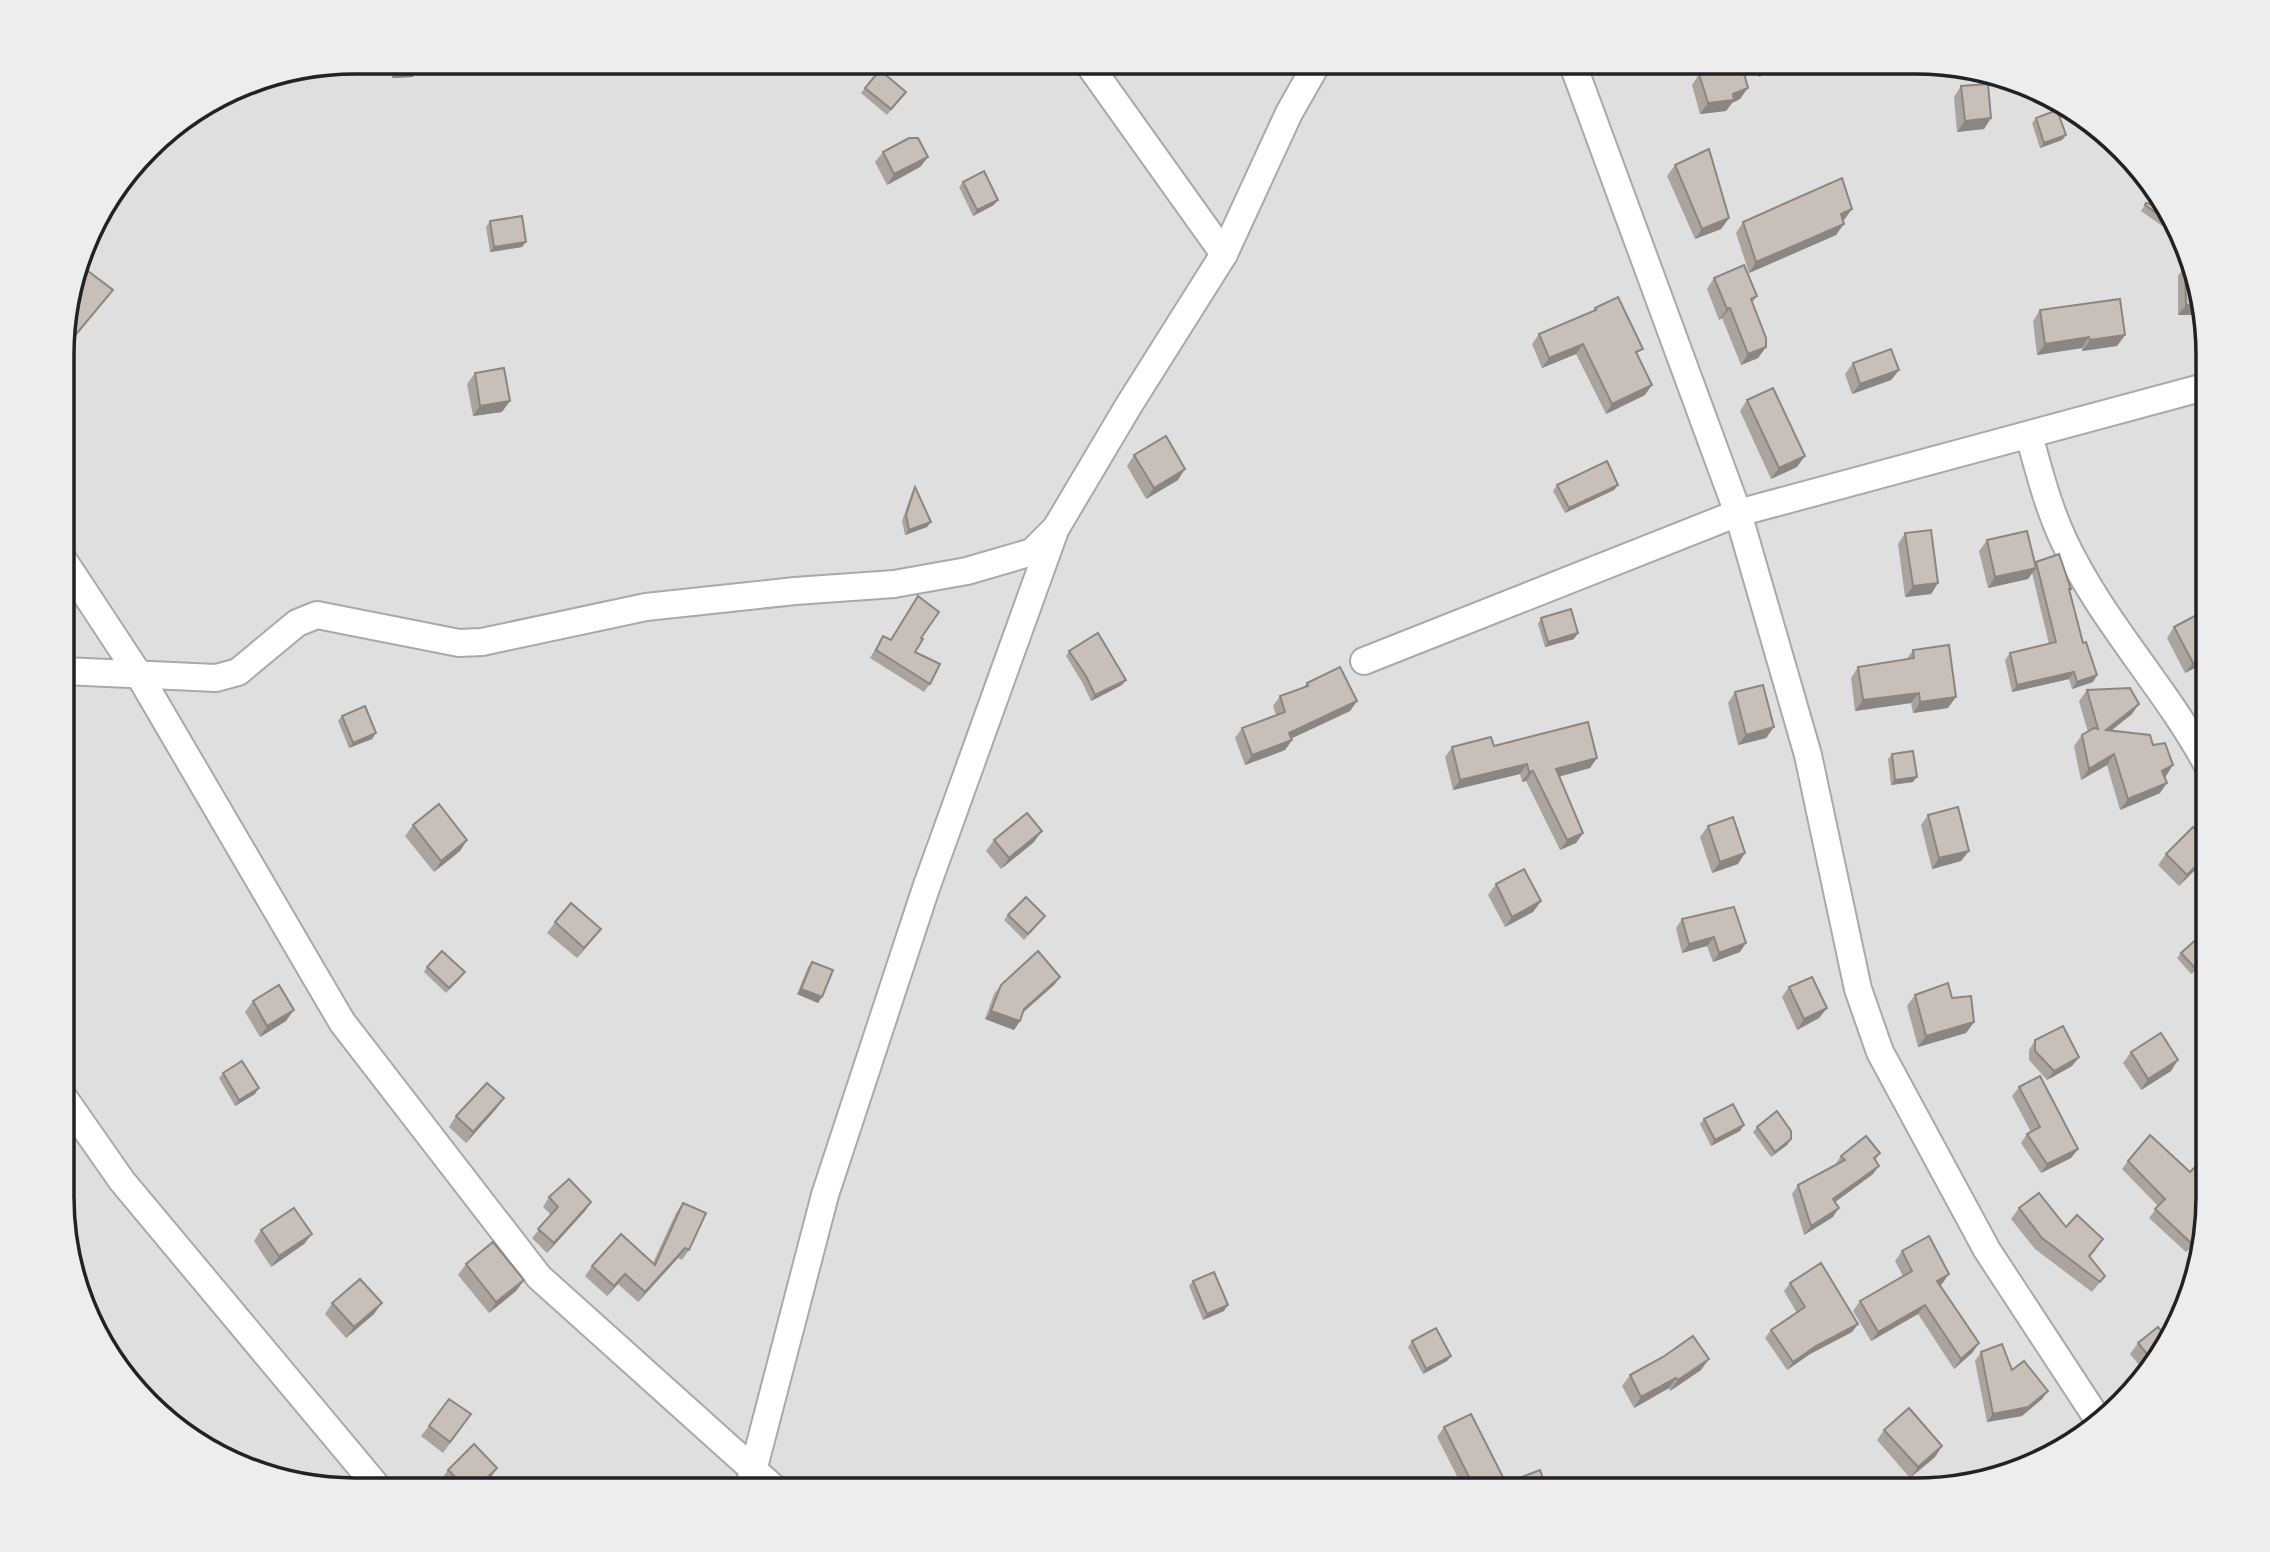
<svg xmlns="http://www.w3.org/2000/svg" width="2270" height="1552" font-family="'Work Sans',sans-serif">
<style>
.residential{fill:#e0dfdf}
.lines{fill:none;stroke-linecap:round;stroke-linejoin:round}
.minor-casing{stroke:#a9a9a9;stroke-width:30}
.minor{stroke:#fff;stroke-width:26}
.wall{fill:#aba49e}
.shaded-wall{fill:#8b8681}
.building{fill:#c7bfb8;stroke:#8b8681;stroke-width:2}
.rim{fill:none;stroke:#222;stroke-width:3.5}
</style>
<rect width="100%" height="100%" fill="#f2efe9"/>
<polygon class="residential" points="355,61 1934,62 2010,77 2094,122 2170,208 2208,336 2208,1216 2193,1292 2148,1376 2046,1460 1916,1491 336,1490 260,1475 176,1430 101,1344 64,1235 64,317 92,224 161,134 243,83"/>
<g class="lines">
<g class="minor-casing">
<g id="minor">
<polyline points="1087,62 1224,254"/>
<polyline points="1572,62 1738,513 1808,755 1858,989 1880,1052 1987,1250 2097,1418"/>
<path d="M 2029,435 C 2039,471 2048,507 2064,541 C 2102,622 2166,688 2208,766"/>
<polyline points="64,561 139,675 342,1022 539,1277 776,1490"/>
<polyline points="1364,661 1738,513 2208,386"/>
<polyline points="64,671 216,678 238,672 297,623 317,615 459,643 482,642 646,607 795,591 894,584 967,571 1032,552 1056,528 1129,405 1224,254 1289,113 1318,62"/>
<polyline points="64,1098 122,1181 380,1490"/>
<polyline points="748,1490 825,1195 926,888 1054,533"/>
</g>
</g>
<use href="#minor" class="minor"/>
</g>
<g class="wall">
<polygon points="391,61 417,61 417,71 413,77 392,78"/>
<polygon points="1753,62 1786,62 1783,66 1759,77"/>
<polygon points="302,72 298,77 293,73"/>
<polygon points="1699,74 1740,99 1732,103 1726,111 1700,114 1692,85"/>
<polygon points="1961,86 1991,118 1984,129 1957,132 1954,97"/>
<polygon points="865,88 906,92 887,115 861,93"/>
<polygon points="2036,118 2066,135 2062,140 2040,148 2032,123"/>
<polygon points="883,152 928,157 920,167 887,185 875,162"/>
<polygon points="1675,165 1729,218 1721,229 1695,239 1667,176"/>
<polygon points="963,182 994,205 973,216 959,187"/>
<polygon points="2146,203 2170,209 2178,237 2141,211"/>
<polygon points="1852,209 1843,220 1836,235 1749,273 1736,233 1743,222"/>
<polygon points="490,221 522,247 490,252 486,227"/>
<polygon points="2185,266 2187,266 2202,315 2178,315 2178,276"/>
<polygon points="1714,278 1757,296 1752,303 1766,347 1758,358 1741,365 1722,318 1719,320 1707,289"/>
<polygon points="113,290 64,350 64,317 73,301 69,298 71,292"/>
<polygon points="1595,308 1638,356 1645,395 1606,414 1576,354 1542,368 1532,344 1539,334 1592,312"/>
<polygon points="2040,310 2125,335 2117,346 2082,351 2082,348 2037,355 2033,321"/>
<polygon points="1853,363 1899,370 1891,380 1852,394 1845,374"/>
<polygon points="475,373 502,412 473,416 467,384"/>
<polygon points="1747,400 1797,467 1771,479 1740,411"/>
<polygon points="2207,400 2208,400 2208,441 2200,411"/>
<polygon points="1134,455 1178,480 1146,499 1127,466"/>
<polygon points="1557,485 1618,485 1614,490 1565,513 1553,491"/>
<polygon points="915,487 927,527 905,535 902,521 912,492"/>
<polygon points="1905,533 1938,583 1931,594 1905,597 1898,544"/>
<polygon points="1987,540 2035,564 2036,562 2071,589 2070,591 2083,643 2097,675 2093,682 2072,689 2069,679 2012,692 2005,660 2010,653 2049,644 2032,573 2028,579 1988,588 1979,551"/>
<polygon points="918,596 921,638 915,652 930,684 924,692 870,658 883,636 891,640"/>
<polygon points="2208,609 2208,661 2185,673 2167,638 2174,627"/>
<polygon points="1541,618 1574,639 1545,647 1538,624"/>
<polygon points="1913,650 1948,708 1913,713 1911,703 1855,711 1851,678 1858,667 1906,660"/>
<polygon points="1069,651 1126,680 1122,685 1091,701 1082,682 1066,656"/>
<polygon points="1307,683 1357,701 1350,711 1291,738 1292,740 1285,750 1245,765 1235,738 1242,728 1276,715 1273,706 1280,696 1304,687"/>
<polygon points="2087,690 2132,714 2112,730 2153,745 2166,776 2160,793 2120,810 2107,765 2081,780 2074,746 2082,735 2088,732 2079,701"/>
<polygon points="1735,692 1774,727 1766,738 1738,745 1728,703"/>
<polygon points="342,716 372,739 349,748 338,721"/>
<polygon points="1494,746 1597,758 1590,768 1559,777 1583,833 1576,843 1560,850 1526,781 1522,782 1520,774 1453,790 1445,757 1452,747"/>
<polygon points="1892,754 1913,782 1891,785 1888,759"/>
<polygon points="1928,815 1969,851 1961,861 1932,869 1921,825"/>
<polygon points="413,825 467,840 460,851 434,872 405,836"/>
<polygon points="1708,826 1738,864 1712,873 1700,837"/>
<polygon points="994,840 1034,842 1001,869 986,851"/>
<polygon points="2208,842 2208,857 2179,886 2158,865 2166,854"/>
<polygon points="1496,884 1541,901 1533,912 1505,927 1488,895"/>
<polygon points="1008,915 1045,916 1024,940 1004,920"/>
<polygon points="1682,919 1740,952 1713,962 1707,946 1682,953 1676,928"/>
<polygon points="555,922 601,929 593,939 577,958 547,933"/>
<polygon points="2208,945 2208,959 2191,974 2177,958 2181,953"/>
<polygon points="812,962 822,997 818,1003 797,994 808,967"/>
<polygon points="427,967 461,978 446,993 424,972"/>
<polygon points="1060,977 1054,985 1022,1013 1020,1021 1014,1030 985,1019 994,994 1001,985"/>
<polygon points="1789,987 1827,1008 1819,1018 1797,1030 1782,997"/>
<polygon points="1915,995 1952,998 1974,1022 1966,1033 1918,1047 1907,1006"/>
<polygon points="253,1001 286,1021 260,1037 245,1012"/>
<polygon points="2035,1040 2079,1057 2072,1066 2047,1080 2029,1060 2029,1050"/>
<polygon points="2131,1052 2171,1071 2141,1090 2123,1063"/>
<polygon points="223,1073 255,1094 235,1106 219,1078"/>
<polygon points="2019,1087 2078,1149 2071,1158 2041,1173 2021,1143 2027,1134 2031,1132 2012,1096"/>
<polygon points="504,1098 496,1109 466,1143 449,1127 456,1116"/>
<polygon points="1704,1119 1740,1131 1711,1146 1700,1124"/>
<polygon points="1757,1127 1791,1139 1787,1145 1771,1157 1753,1132"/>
<polygon points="1880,1153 1876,1159 1873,1174 1835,1202 1833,1217 1804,1235 1792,1194 1798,1185 1835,1165 1841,1156"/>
<polygon points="2128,1161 2208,1216 2204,1235 2203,1234 2186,1252 2149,1218 2158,1206 2122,1169"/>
<polygon points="549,1197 591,1202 585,1211 547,1253 532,1238 551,1215 543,1207"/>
<polygon points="683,1203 689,1250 682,1260 678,1258 638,1302 618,1284 607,1296 585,1276 592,1266 653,1263 676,1213"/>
<polygon points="2019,1208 2066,1227 2096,1250 2090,1257 2105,1276 2092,1292 2035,1249 2011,1219"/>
<polygon points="261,1230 312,1234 304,1244 271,1267 254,1241"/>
<polygon points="1902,1251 1942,1284 1940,1285 1979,1343 1972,1353 1954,1369 1918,1314 1871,1341 1853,1311 1860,1301 1903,1276 1895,1261"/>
<polygon points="466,1264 524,1280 516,1291 489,1313 458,1275"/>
<polygon points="1193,1281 1224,1311 1203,1320 1189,1286"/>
<polygon points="1790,1283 1858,1324 1852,1332 1810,1354 1787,1370 1765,1338 1771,1330 1797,1313 1784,1291"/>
<polygon points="332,1303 374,1314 346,1338 325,1314"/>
<polygon points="2168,1339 2148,1376 2130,1354 2138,1343"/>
<polygon points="1412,1341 1451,1356 1447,1361 1423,1374 1408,1347"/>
<polygon points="1981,1352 2012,1370 2048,1391 2042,1399 2022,1416 1987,1422 1975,1361"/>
<polygon points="1701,1370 1670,1391 1669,1388 1634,1408 1622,1386 1630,1375"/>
<polygon points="471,1414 443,1453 421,1436 429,1426"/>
<polygon points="1444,1427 1506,1483 1548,1491 1454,1491 1460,1482 1437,1437"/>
<polygon points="1884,1430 1942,1446 1935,1457 1910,1478 1877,1440"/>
<polygon points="448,1470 490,1479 479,1490 449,1490 440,1481"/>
</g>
<g class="shaded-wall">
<polygon points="1785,62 1786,62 1783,66 1759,77 1763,71"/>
<polygon points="417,71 413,77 392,78 395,72"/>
<polygon points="1748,88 1740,99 1732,103 1726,111 1700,114 1708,103"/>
<polygon points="1991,118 1984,129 1957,132 1965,121"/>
<polygon points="2066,135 2062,140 2040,148 2044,143"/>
<polygon points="928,157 920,167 887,185 894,174"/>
<polygon points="998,200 994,205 973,216 977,210"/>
<polygon points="1852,209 1844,220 1834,225 1841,214"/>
<polygon points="1729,218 1721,229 1695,239 1702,229"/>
<polygon points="1844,224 1836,235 1749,273 1756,262"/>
<polygon points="526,242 522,247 490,252 494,247"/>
<polygon points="2199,304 2202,315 2178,315 2186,305"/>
<polygon points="1730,308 1722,318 1719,320 1727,309"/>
<polygon points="2125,335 2117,346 2082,351 2090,340"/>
<polygon points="2089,337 2082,348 2037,355 2045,344"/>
<polygon points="1583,344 1576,354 1542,368 1549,358"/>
<polygon points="1766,347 1758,358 1741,365 1748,354"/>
<polygon points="1899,370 1891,380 1852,394 1860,384"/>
<polygon points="1652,385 1645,395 1606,414 1612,404"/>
<polygon points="510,401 502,412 473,416 480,406"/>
<polygon points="1805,456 1797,467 1771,479 1779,468"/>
<polygon points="1185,469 1178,480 1146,499 1154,488"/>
<polygon points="1618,485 1614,490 1565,513 1569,508"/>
<polygon points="931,522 927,527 905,535 909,530"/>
<polygon points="2036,568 2028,579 1988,588 1995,577"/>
<polygon points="1938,583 1931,594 1905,597 1913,586"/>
<polygon points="1578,633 1574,639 1545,647 1548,642"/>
<polygon points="2208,654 2208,661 2185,673 2193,663"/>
<polygon points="2074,672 2069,679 2012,692 2017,685"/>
<polygon points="2097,675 2093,682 2072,689 2077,682"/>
<polygon points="1126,680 1122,685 1091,701 1095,695"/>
<polygon points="1919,693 1911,703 1855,711 1863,700"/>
<polygon points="1956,697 1948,708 1913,713 1920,702"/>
<polygon points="1357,701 1350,711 1282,743 1289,733"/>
<polygon points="2139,704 2132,714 2099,740 2106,730"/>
<polygon points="1774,727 1766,738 1738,745 1746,735"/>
<polygon points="376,733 372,739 349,748 353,743"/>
<polygon points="1292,740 1285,750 1245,765 1252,755"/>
<polygon points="2114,754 2107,765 2081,780 2089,769"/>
<polygon points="1597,758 1590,768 1549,779 1556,769"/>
<polygon points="1527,764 1520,774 1453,790 1460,780"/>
<polygon points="2173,765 2166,776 2155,782 2162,771"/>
<polygon points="1533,771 1526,781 1522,782 1529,772"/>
<polygon points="1917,777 1913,782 1891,785 1895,780"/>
<polygon points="2167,783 2160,793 2120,810 2128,799"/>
<polygon points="1042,831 1034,842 1001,869 1009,858"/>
<polygon points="1583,833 1576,843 1560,850 1567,840"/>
<polygon points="467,840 460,851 434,872 441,861"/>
<polygon points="1969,851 1961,861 1932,869 1939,858"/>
<polygon points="1745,853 1738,864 1712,873 1720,862"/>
<polygon points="2208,854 2206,859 2179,886 2187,875"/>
<polygon points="1541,901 1533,912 1505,927 1512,917"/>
<polygon points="601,929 593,939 577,958 584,948"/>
<polygon points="1714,937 1707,946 1682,953 1689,944"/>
<polygon points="1746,943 1740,952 1713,962 1719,953"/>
<polygon points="2208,957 2208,959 2191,974 2195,968"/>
<polygon points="1060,977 1054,985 1018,1017 1024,1009"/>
<polygon points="801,989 822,997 818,1003 797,994"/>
<polygon points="1827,1008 1819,1018 1797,1030 1804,1019"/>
<polygon points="294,1010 286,1021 260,1037 267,1026"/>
<polygon points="991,1011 1020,1021 1014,1030 985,1019"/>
<polygon points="1974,1022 1966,1033 1918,1047 1926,1036"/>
<polygon points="2079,1057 2072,1066 2047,1080 2054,1071"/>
<polygon points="2178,1060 2171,1071 2141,1090 2148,1079"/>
<polygon points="259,1088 255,1094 235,1106 239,1100"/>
<polygon points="504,1098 496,1109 466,1143 473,1132"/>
<polygon points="1744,1125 1740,1131 1711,1146 1715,1140"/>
<polygon points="1791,1139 1787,1145 1771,1157 1775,1152"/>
<polygon points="2078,1149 2071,1158 2041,1173 2047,1164"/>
<polygon points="1879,1166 1873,1174 1827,1208 1833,1199"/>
<polygon points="591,1202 585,1211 547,1253 554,1243"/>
<polygon points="1839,1208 1833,1217 1804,1235 1811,1226"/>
<polygon points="2206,1229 2203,1234 2186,1252 2192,1244"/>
<polygon points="312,1234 304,1244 271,1267 279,1256"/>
<polygon points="685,1248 678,1258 638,1302 645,1292"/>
<polygon points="625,1274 618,1284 607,1296 614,1286"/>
<polygon points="1949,1274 1942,1284 1930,1291 1937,1281"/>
<polygon points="524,1280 516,1291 489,1313 496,1302"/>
<polygon points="382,1303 374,1314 346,1338 354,1327"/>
<polygon points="1228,1305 1224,1311 1203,1320 1207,1314"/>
<polygon points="1925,1305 1918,1314 1871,1341 1878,1332"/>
<polygon points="1858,1324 1852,1332 1810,1354 1787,1370 1793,1362 1816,1346"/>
<polygon points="1979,1343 1972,1353 1954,1369 1961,1359"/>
<polygon points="1451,1356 1447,1361 1423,1374 1426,1369"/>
<polygon points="1709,1359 1701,1370 1670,1391 1678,1380"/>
<polygon points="1676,1378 1669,1388 1634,1408 1641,1397"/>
<polygon points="2048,1391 2042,1399 2022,1416 1987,1422 1993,1414"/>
<polygon points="1942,1446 1935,1457 1910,1478 1918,1467"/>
<polygon points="497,1468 490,1479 479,1490 475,1490"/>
</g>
<g class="building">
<polygon points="395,61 417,61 417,71 395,72"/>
<polygon points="1741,62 1748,88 1733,94 1734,100 1708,103 1699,74"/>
<polygon points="1759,62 1785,62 1763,71"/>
<polygon points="880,70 906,92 891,109 865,88"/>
<polygon points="1988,84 1991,118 1965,121 1961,86"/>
<polygon points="2057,110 2066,135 2044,143 2036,118"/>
<polygon points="909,138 918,138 928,157 894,174 883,152"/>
<polygon points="1709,149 1729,218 1702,229 1675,165"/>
<polygon points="984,171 998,200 977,210 963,182"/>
<polygon points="1842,178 1852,209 1841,214 1844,224 1756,262 1743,222"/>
<polygon points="2146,203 2170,209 2175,226 2145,205"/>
<polygon points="522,216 526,242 494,247 490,221"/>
<polygon points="1744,265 1757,296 1751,299 1766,338 1766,347 1748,354 1730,308 1727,309 1714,278"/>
<polygon points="2185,266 2187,266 2199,304 2186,305"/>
<polygon points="88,271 113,290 68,344 64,341 64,317 66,309 77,295 72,291"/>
<polygon points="1618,297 1643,349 1636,352 1652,385 1612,404 1583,344 1549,358 1539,334 1596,310 1595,308"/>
<polygon points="2120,299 2125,335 2090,340 2089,337 2045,344 2040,310"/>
<polygon points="1891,349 1899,370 1860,384 1853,363"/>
<polygon points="504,368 510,401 480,406 475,373"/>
<polygon points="1773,388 1805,456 1779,468 1747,400"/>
<polygon points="1166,436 1185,469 1154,488 1134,455"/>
<polygon points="1607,461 1618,485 1569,508 1557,485"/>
<polygon points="915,487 931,522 909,530 906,515"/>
<polygon points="1931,530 1938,583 1913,586 1905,533"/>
<polygon points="2027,531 2036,568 1995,577 1987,540"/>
<polygon points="2059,554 2071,589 2069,589 2083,643 2086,642 2097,675 2077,682 2074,672 2017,685 2010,653 2056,642 2036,562"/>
<polygon points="918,596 939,612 921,638 923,639 915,652 940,664 930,684 876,650 883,636 891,640"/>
<polygon points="1571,609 1578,633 1548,642 1541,618"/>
<polygon points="2208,609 2208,654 2193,663 2174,627"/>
<polygon points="1098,633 1126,680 1095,695 1086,676 1069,651"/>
<polygon points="1949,645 1956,697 1920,702 1919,693 1863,700 1858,667 1914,658 1913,650"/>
<polygon points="1340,667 1357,701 1289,733 1292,740 1252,755 1242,728 1285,712 1280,696 1308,686 1307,683"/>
<polygon points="1763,685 1774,727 1746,735 1735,692"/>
<polygon points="2130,688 2139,704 2106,730 2150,735 2153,745 2165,743 2173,765 2162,771 2167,783 2128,799 2114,754 2089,769 2082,735 2094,728 2098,729 2087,690"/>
<polygon points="365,706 376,733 353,743 342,716"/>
<polygon points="1588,722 1597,758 1556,769 1583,833 1567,840 1533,771 1529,772 1527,764 1460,780 1452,747 1491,737 1494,746"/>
<polygon points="1913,751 1917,777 1895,780 1892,754"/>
<polygon points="439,804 467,840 441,861 413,825"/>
<polygon points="1958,807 1969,851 1939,858 1928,815"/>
<polygon points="1027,813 1042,831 1009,858 994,840"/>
<polygon points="1733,817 1745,853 1720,862 1708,826"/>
<polygon points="2193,827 2208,842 2208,854 2187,875 2166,854"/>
<polygon points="1524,869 1541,901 1512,917 1496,884"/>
<polygon points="1026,897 1045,916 1028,934 1008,915"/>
<polygon points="571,903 601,929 584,948 555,922"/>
<polygon points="1734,907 1746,943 1719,953 1714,937 1689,944 1682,919"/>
<polygon points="2200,936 2208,945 2208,957 2195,968 2181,953"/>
<polygon points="442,951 465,972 449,988 427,967"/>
<polygon points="1038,951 1060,977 1024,1009 1020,1021 991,1011 1001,985"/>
<polygon points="812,962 833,970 822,997 801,989"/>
<polygon points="1812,977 1827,1008 1804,1019 1789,987"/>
<polygon points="1948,983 1952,998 1971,996 1974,1022 1926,1036 1915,995"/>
<polygon points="279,985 294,1010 267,1026 253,1001"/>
<polygon points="2063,1026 2079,1057 2054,1071 2035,1051 2035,1040"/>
<polygon points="2161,1033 2178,1060 2148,1079 2131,1052"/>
<polygon points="242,1061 259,1088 239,1100 223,1073"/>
<polygon points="2040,1076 2078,1149 2047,1164 2027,1134 2040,1127 2019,1087"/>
<polygon points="487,1083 504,1098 473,1132 456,1116"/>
<polygon points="1733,1104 1744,1125 1715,1140 1704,1119"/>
<polygon points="1777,1111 1791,1131 1791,1139 1775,1152 1757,1127"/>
<polygon points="2150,1135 2190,1172 2196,1166 2203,1173 2208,1169 2208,1216 2206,1229 2192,1244 2155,1209 2165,1199 2128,1161"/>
<polygon points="1866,1136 1880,1153 1874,1158 1879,1166 1833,1199 1839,1208 1811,1226 1798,1185 1845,1160 1841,1156"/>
<polygon points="569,1179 591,1202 554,1243 538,1229 558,1207 549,1197"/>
<polygon points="2039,1193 2066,1227 2077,1215 2103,1239 2089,1256 2105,1276 2100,1282 2042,1238 2019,1208"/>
<polygon points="683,1203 706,1213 689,1250 685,1248 645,1292 625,1274 614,1286 592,1266 621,1234 655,1265"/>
<polygon points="294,1208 312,1234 279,1256 261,1230"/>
<polygon points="1929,1236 1949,1274 1937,1281 1979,1343 1961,1359 1925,1305 1878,1332 1860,1301 1912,1271 1902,1251"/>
<polygon points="493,1242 524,1280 496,1302 466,1264"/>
<polygon points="1821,1263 1858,1324 1816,1346 1793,1362 1771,1330 1805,1307 1790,1283"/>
<polygon points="1214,1272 1228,1305 1207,1314 1193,1281"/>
<polygon points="360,1279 382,1303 354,1327 332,1303"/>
<polygon points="2158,1327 2168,1339 2155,1364 2138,1343"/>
<polygon points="1436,1328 1451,1356 1426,1369 1412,1341"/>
<polygon points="1693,1336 1709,1359 1678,1380 1676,1378 1641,1397 1630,1375 1663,1357"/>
<polygon points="2002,1344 2012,1370 2024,1361 2048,1391 2028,1407 1993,1414 1981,1352"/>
<polygon points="449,1399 471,1414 450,1442 429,1426"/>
<polygon points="1909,1408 1942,1446 1918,1467 1884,1430"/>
<polygon points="1471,1414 1506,1483 1540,1470 1548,1491 1463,1491 1460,1482 1470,1479 1444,1427"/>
<polygon points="474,1444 497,1468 475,1490 468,1490 448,1470"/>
</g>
<path d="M0 0H2270V1552H0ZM355 74H1915A281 281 0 0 1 2196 355V1197A281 281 0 0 1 1915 1478H355A281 281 0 0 1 74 1197V355A281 281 0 0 1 355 74Z" fill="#ededed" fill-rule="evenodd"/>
<path class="rim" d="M355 74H1915A281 281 0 0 1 2196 355V1197A281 281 0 0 1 1915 1478H355A281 281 0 0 1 74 1197V355A281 281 0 0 1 355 74Z"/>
</svg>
